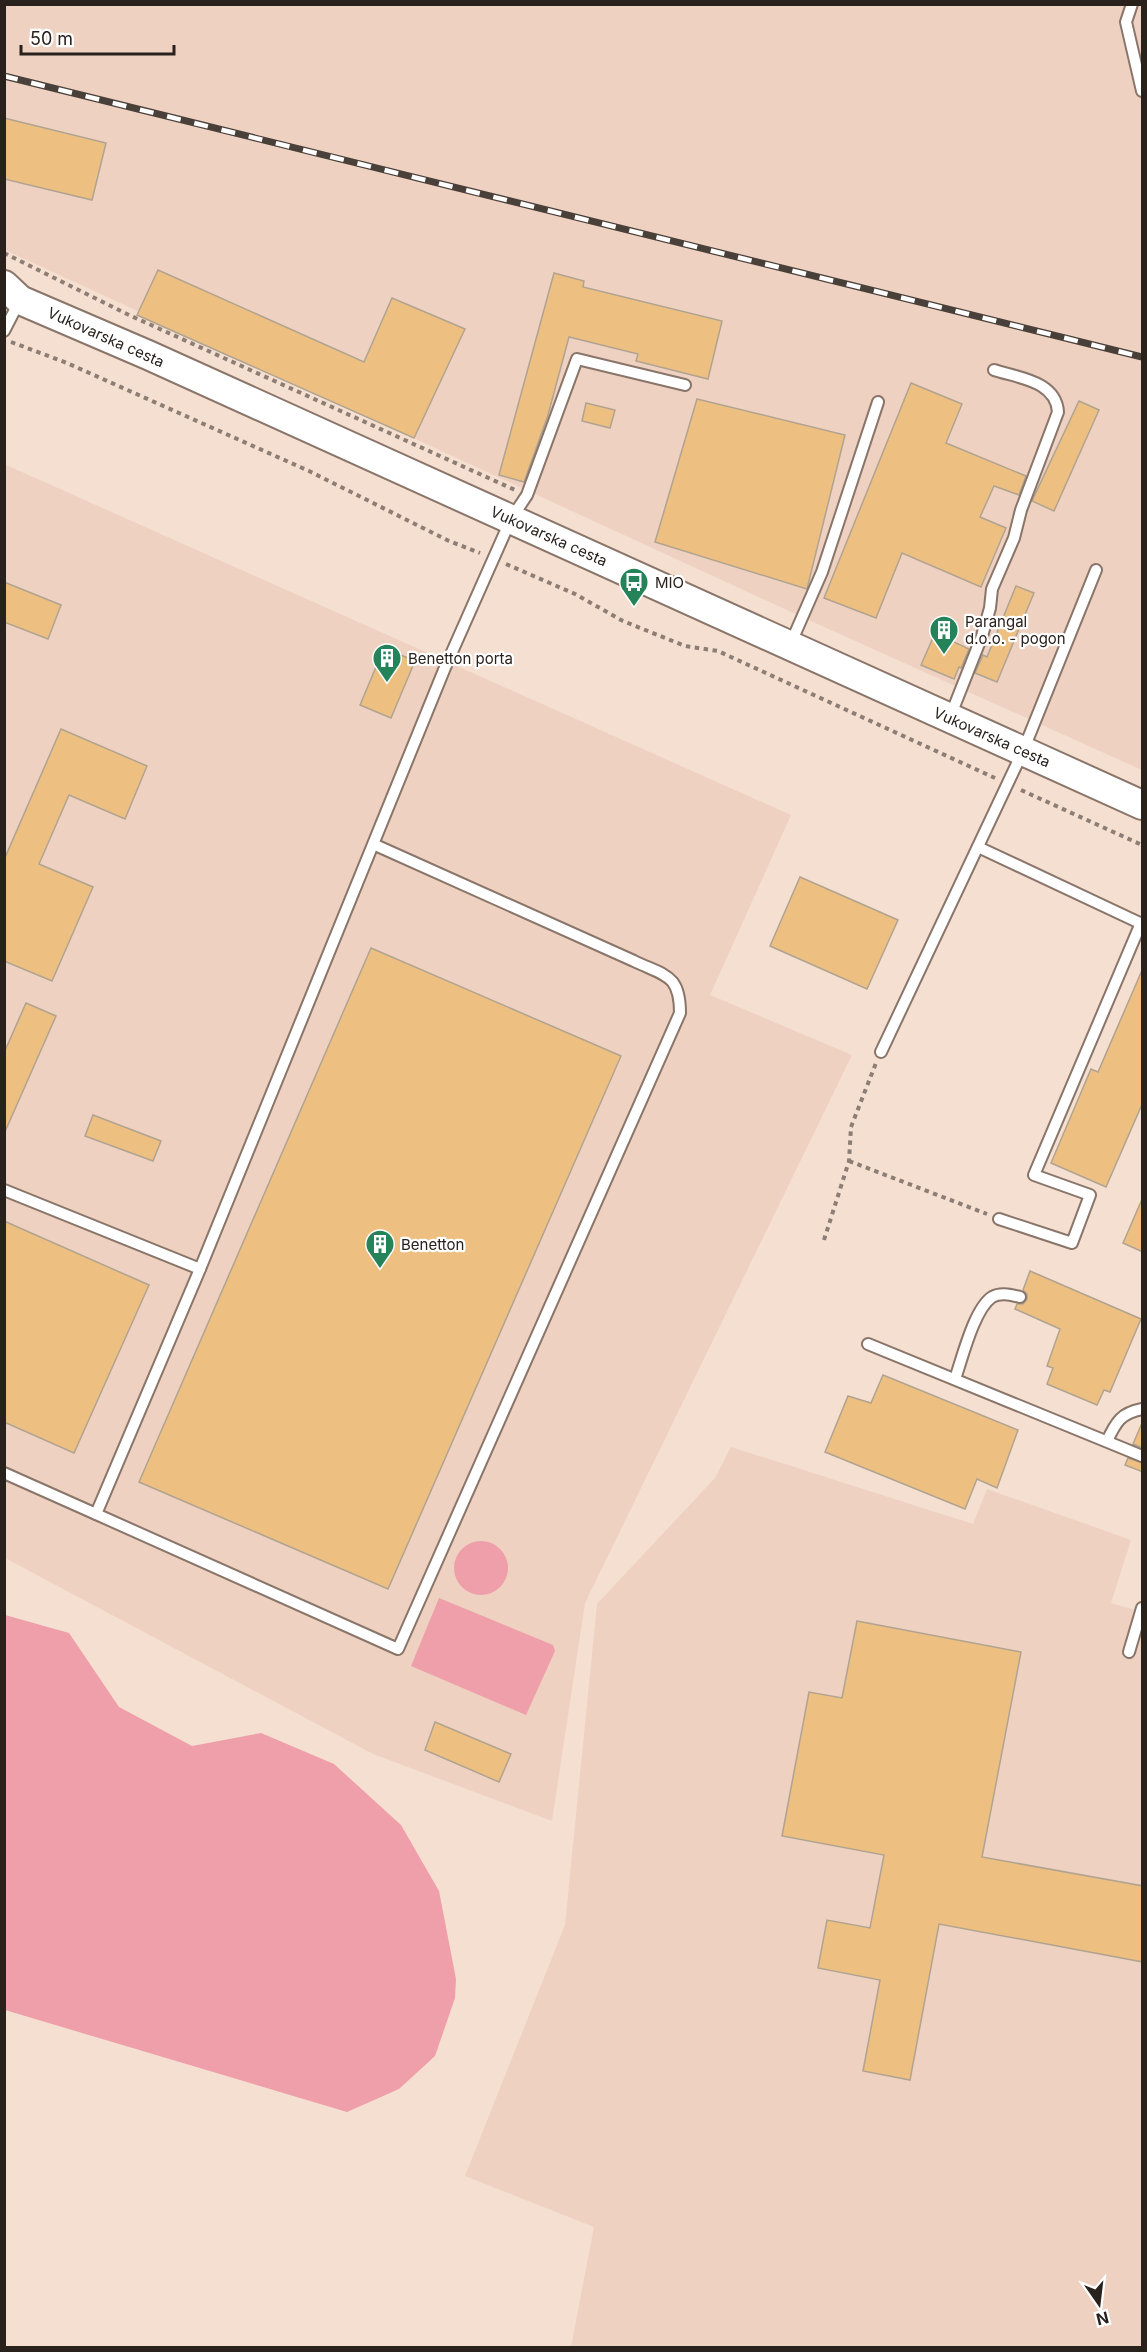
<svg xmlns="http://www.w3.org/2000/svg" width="1147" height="2352" font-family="Inter,sans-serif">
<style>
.built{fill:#eed1c0}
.water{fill:#ee9fa9}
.building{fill:#edc082;stroke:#b1a390;stroke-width:1.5}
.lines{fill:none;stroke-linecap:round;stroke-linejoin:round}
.service-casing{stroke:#897569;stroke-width:14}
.secondary-casing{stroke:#897569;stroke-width:32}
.path{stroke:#8d7e75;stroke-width:4;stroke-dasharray:4.5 4.5;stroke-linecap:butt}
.service{stroke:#fff;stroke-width:10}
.secondary{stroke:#fff;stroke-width:28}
.rail-casing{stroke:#4a403a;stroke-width:7}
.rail{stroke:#fff;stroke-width:4.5;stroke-dasharray:14;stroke-linecap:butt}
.labels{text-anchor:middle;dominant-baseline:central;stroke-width:4.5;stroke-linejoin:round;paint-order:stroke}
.street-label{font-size:15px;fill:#29211c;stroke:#fff}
.poi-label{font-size:15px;fill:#29211c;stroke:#fff;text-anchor:start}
</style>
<rect width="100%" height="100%" fill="#f5dfd1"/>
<g class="built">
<polygon points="4,5 1142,5 1142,770 802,617 5,250"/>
<polygon points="4,464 791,815 710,995 852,1055 585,1603 552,1821 373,1754 5,1558"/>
<polygon points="731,1447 973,1524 987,1489 1131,1540 1111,1603 1142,1612 1142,2347 571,2347 594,2227 465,2176 565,1925 597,1604 715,1478"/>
</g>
<g class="water">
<circle cx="481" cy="1568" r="27"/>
<polygon points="439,1598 553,1645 555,1651 526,1715 411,1666"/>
<polygon points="5,1615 69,1633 119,1707 192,1746 261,1733 334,1764 401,1825 439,1891 456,1979 455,1998 435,2056 399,2089 347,2112 5,2010"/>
</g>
<g class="building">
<polygon points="4,118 106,143 92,200 4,179"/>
<polygon points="158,270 364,362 392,298 465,329 414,438 137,315"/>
<polygon points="554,273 584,281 583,287 722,321 708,379 636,361 638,354 569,337 548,415 524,482 499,475"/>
<polygon points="911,383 962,404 946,443 1026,476 1019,495 994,486 980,517 1006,528 981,587 902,553 876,618 824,598"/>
<polygon points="697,399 845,435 807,589 655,542"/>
<polygon points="1079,401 1099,410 1054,511 1032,501"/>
<polygon points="586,403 615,410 610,428 582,421"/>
<polygon points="4,582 61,605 48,639 4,622"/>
<polygon points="1016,586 1034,593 997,682 975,673 983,655 987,657"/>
<polygon points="935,633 969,649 961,668 959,667 954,679 921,665"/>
<polygon points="384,648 415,661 391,718 360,705"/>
<polygon points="61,729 147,766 125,819 69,795 39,864 93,887 52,981 4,961 4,860"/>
<polygon points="800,877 898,920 867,989 770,946"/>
<polygon points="371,948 621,1056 388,1589 139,1482"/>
<polygon points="1143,968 1143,1102 1106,1187 1051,1163 1091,1069 1098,1072"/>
<polygon points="26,1003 56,1016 4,1134 4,1053"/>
<polygon points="93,1115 161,1141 153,1161 85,1136"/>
<polygon points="1143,1197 1143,1252 1123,1243"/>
<polygon points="4,1221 149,1285 74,1453 4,1422"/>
<polygon points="1030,1271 1141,1319 1110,1392 1104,1390 1097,1405 1047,1384 1053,1368 1047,1366 1060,1329 1015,1309 1017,1304 1023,1304 1027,1299 1027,1294 1023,1290"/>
<polygon points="883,1375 1018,1430 997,1488 977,1479 965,1509 825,1452 848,1396 871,1403"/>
<polygon points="1142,1423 1143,1423 1143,1448 1133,1444"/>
<polygon points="1128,1458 1143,1463 1143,1472 1125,1465"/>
<polygon points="857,1621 1021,1652 982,1857 1143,1886 1143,1962 939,1924 910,2080 863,2071 880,1980 818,1968 827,1920 870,1928 884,1855 782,1836 809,1692 842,1698"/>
<polygon points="435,1722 511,1754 499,1782 425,1750"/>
</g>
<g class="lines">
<g class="service-casing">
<g id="service">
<polyline points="1132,4 1126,22 1142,91"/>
<polyline points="4,331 19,302"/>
<polyline points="790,645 822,572 878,402"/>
<path d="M 950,717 L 982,636 L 990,608 L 992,589 L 1014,538 L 1021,510 L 1058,412 C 1056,381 1019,378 994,370"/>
<path d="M 373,844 L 634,961 C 665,976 680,974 680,1013 L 398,1649 L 96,1514 L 200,1269 L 444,670 L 511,519 L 527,495 L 577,359 L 685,385"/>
<polyline points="978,847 1142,924"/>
<polyline points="881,1052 1023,751 1096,570"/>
<polyline points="4,1190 200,1269"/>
<polyline points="999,1219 1072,1243 1090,1195 1034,1175 1141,923"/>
<polyline points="868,1344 1142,1456"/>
<path d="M 955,1379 C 962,1359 974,1309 992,1297 C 1001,1292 1011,1295 1020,1297"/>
<path d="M 1107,1441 C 1116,1422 1121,1413 1142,1409"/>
<polyline points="4,1473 96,1514"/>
<polyline points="1129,1652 1142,1608"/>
</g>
</g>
<g class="secondary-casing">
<polyline id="secondary" points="4,285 20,300 148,355 1142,805"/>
</g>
<g class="path">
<polyline points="4,253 129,315 515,490"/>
<polyline points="11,342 67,363 309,471 449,541 480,553"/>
<polyline points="506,564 575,594 623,621 685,646 718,651 995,778"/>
<polyline points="1021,790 1142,845"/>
<polyline points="849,1161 987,1214"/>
<polyline points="824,1240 849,1161 851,1127 876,1063"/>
</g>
<use href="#service" class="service"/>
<use href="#secondary" class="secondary"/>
<g class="rail-casing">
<polyline id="rail" points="4,76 1142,357"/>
</g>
<use href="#rail" class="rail"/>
</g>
<defs>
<g id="bus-pin" transform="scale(1.5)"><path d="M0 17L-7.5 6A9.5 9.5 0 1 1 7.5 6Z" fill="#25835a" stroke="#fff"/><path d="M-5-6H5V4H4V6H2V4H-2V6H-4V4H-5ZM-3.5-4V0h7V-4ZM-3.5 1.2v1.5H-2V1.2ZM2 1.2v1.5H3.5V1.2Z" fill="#fff"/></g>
<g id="building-pin" transform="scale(1.5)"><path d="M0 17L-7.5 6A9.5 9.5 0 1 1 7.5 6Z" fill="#25835a" stroke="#fff"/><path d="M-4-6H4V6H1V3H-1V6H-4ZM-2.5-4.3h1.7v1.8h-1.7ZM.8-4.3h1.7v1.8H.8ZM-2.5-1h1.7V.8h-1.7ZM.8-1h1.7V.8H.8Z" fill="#fff"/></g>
</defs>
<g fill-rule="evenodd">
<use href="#bus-pin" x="634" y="582"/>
<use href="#building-pin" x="944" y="630"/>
<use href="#building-pin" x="387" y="658"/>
<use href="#building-pin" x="380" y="1244"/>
</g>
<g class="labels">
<g class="street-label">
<text transform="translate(106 337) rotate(24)">Vukovarska cesta</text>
<text transform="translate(549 536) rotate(24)">Vukovarska cesta</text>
<text transform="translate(992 737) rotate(24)">Vukovarska cesta</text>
</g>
<g class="poi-label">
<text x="655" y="582">MIO</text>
<text x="965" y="621">Parangal<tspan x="965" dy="17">d.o.o. - pogon</tspan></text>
<text x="408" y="658">Benetton porta</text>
<text x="401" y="1244">Benetton</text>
</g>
</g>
<rect width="1147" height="2352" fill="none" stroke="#29211c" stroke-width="12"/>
<g transform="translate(1099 2304) rotate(166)" stroke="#ffffff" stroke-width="4.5" paint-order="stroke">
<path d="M0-4.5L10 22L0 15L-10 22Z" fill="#29211c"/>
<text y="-9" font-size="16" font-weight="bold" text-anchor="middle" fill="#29211c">N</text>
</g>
<path d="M21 45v9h153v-9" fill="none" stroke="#29211c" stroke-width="3"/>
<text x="30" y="45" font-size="18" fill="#29211c" stroke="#ffffff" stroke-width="4.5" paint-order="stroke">50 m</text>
</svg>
